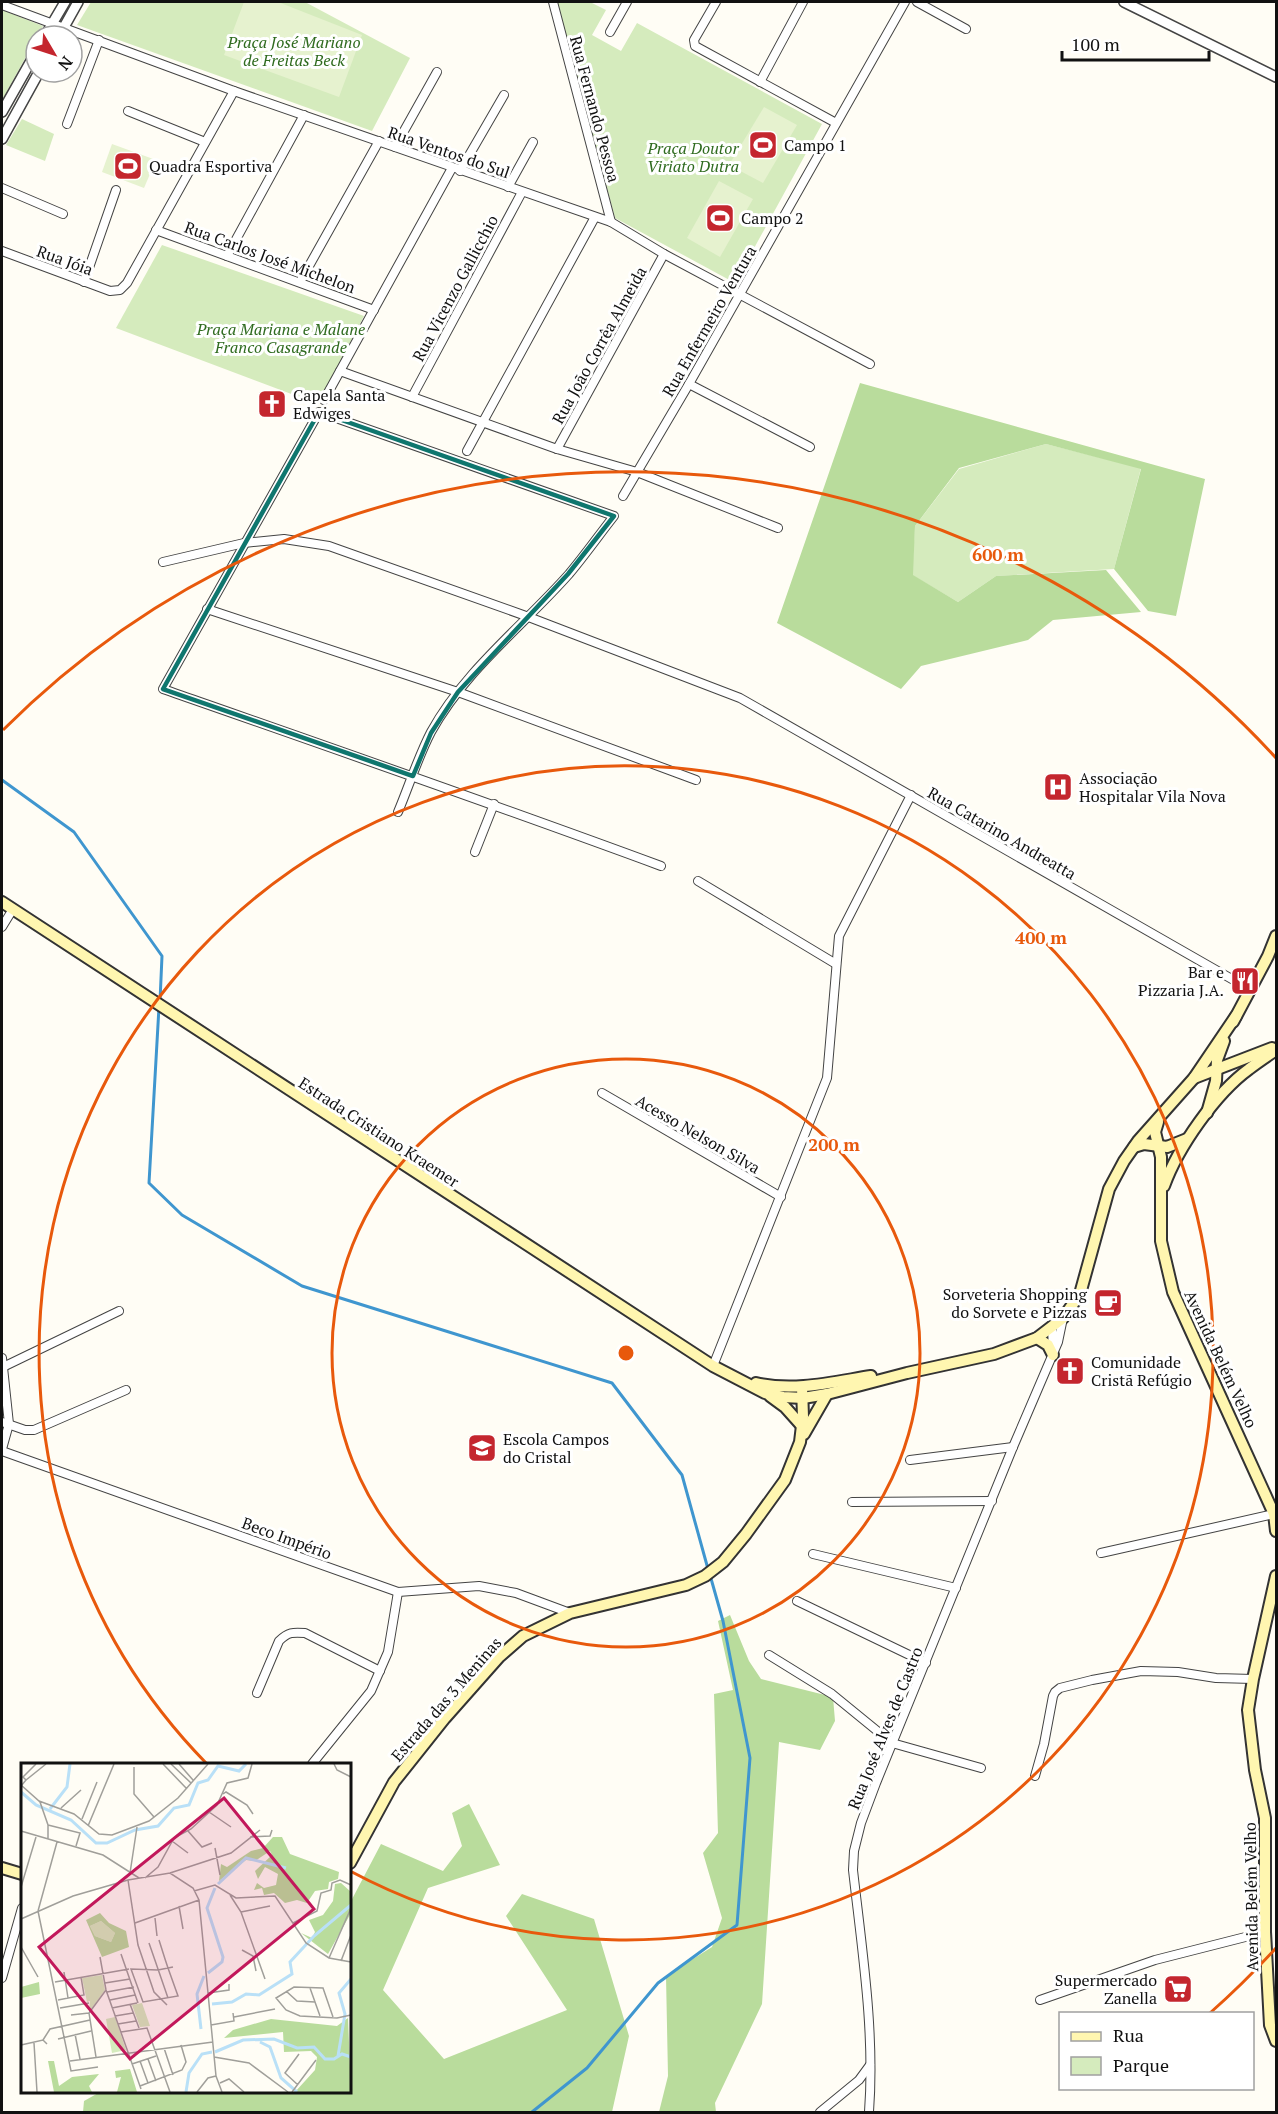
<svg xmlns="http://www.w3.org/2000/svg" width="1278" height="2114" font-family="'PT Serif',serif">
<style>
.green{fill:#d5ebbd}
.forest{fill:#b9dc9c}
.pitch{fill:#e6f2cf}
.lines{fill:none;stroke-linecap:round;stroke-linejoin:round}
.stream{stroke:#3f96cf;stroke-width:3}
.minor-casing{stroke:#444;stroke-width:10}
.tertiary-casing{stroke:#444;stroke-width:12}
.secondary-casing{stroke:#333;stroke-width:14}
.minor{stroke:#fff;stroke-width:8}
.tertiary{stroke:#fff;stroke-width:9}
.secondary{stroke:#fff6b0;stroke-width:10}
.marked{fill:none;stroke:#0f766e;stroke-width:4.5;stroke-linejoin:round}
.ring{fill:none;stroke:#e8590c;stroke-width:3}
.labels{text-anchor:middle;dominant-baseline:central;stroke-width:6;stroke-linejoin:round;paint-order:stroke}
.park-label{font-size:16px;font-style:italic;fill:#2f6b1f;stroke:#fff}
.street-label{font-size:16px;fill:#111;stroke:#fff}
.poi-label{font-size:16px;fill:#111;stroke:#fff;text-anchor:start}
.inset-river{fill:none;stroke:#b9e0f7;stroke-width:3}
.inset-road{fill:none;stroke:#a09f9a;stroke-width:1.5}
.view{fill:#c2185b;fill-opacity:0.15;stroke:#c2185b;stroke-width:3}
.inset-edge{fill:none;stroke:#111;stroke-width:3}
.centre{fill:#e8590c;stroke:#fff;stroke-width:3}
.ring-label{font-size:18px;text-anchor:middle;font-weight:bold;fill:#e8590c;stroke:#fff;stroke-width:6;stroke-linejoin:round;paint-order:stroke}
</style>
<rect width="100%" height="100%" fill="#fffdf5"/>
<g class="green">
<polygon points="91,2 305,2 410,58 372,131 77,25"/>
<polygon points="557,2 590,2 606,10 592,35 621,51 637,23 822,124 735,283 615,218"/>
<polygon points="2,10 43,26 2,100"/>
<polygon points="22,119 54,134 45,161 6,145"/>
<polygon points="162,245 364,316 318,404 116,328"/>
<polygon points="1046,444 1141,468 1114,569 996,576 958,602 912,575 915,526 959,469"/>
</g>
<g class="forest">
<polygon points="860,383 1205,479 1176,616 1148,611 1114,569 1141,469 1046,444 959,468 915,526 913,575 958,602 996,576 1106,570 1141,612 1053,620 1028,640 921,666 901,689 777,623"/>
<polygon points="730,1615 749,1661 761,1679 833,1697 835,1721 820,1750 779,1742 762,2004 715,2103 716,2112 659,2112 668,2076 666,1976 712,1947 722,1918 703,1853 718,1833 714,1694 733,1690 718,1621"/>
<polygon points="469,1804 500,1865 428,1888 383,1990 444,2059 567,2010 506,1916 522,1894 594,1919 629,2036 612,2112 83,2112 84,2101 100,2092 350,2092 350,1903 381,1844 443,1871 462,1846 452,1813"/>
</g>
<g class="pitch">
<polygon points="244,2 278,2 362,35 339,97 224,55"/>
<polygon points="764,107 797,125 763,183 729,165"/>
<polygon points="112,144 156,160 144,188 102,172"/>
<polygon points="719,181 753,199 720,257 687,238"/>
</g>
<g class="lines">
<g class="stream">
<polyline points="2,780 74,832 162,956 160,1001"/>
<polyline points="159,1007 149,1183 182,1215 302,1286 612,1383 682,1475 708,1569"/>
<polyline points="532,2112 587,2068 658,1983 737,1925 750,1758 723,1621 710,1575"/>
</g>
<g class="minor-casing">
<g id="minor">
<polyline points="553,2 611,222"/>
<polyline points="716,2 694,40 695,46 836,123"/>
<polyline points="917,2 966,29"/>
<polyline points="2,5 234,91 611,222 664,254 870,364"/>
<polyline points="610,32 627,2"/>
<polyline points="760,82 803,2"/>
<polyline points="128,111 205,142"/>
<polyline points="67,124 99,40"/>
<polyline points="395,147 437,72"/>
<polyline points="460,171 504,95"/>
<polyline points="508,187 533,142"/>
<polyline points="2,188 63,214"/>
<polyline points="156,230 374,310"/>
<polyline points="2,251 110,291 120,290 127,283 234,91"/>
<polyline points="227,256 304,115"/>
<polyline points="84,282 116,190"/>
<polyline points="300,282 379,141"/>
<polyline points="340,371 557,449 637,472 778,528"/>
<polyline points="689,384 810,447"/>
<polyline points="412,397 522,192"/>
<polyline points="324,400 452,168"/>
<polyline points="557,449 664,254"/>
<polyline points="467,451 595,217"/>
<polyline points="623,496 689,384 905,2"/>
<polyline points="163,562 244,543 284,539 329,546 526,616 740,698 1251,990"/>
<polyline points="207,609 458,692 696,780"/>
<path d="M 398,812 C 409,786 418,757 431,732 C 465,670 523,626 569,574 C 585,555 599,535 614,516 L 319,412 L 163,689 C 329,747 496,805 661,866"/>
<polyline points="475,852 494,804"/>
<polyline points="698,881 836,964"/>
<polyline points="2,927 13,909"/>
<polyline points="602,1093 781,1197"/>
<polyline points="1052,1328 1053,1350"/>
<polyline points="2,1358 9,1424 2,1449"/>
<polyline points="713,1366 827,1078 839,936 911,795"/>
<polyline points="3,1367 119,1311"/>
<polyline points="2,1422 25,1430 34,1430 126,1390"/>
<polyline points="2,1451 398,1592 479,1586 516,1593 570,1613"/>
<polyline points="910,1460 1013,1447"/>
<polyline points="852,1502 992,1501"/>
<polyline points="1101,1553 1274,1514"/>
<polyline points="813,1554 956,1588"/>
<polyline points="797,1601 926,1663"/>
<polyline points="769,1655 832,1694 892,1743 981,1768"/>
<path d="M 257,1693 L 279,1641 C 288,1632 293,1632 305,1633 L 380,1671"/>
<polyline points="312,1764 371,1691 388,1652 398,1592"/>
<polyline points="1035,1776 1044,1744 1053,1696 1055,1692 1060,1688 1092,1680 1141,1671 1178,1672 1216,1678 1253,1679"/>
<polyline points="2,1978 22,1908"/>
<polyline points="1040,2000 1155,1960 1265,1932"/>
<polyline points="820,2112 859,2080 870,2065"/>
<path d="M 869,2112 C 875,2032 862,1950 853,1870 L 854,1851 L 861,1823 L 876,1783 L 1013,1447 L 1058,1342 L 1063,1318"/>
</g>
</g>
<g class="tertiary-casing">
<g id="tertiary">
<polyline points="1124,2 1276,77"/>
<polyline points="45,36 65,2"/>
<polyline points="59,36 78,2"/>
<polyline points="2,112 36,52"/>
<polyline points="2,139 39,72"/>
</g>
</g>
<g class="secondary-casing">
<g id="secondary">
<polyline points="2,902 713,1366 765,1393 783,1397 803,1398 827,1394 907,1373 994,1354 1037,1338 1063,1318 1080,1294 1109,1189 1124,1161 1138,1141 1194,1078 1236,1016"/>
<polyline points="1233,1022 1268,956 1276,936"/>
<polyline points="1194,1078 1272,1048"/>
<polyline points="1207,1113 1216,1081 1217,1060 1224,1041"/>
<polyline points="1158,1122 1155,1132 1161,1157 1161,1241 1173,1292 1274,1514 1276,1531"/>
<polyline points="1134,1147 1144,1144 1167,1147 1187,1139"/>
<path d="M 1164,1186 C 1178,1147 1216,1093 1249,1069 C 1258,1062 1267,1056 1276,1050"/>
<polyline points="1037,1338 1048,1345 1053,1355"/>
<path d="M 756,1383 C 794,1392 833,1382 871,1376"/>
<polyline points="770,1396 785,1407 802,1426"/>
<polyline points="804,1434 827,1394"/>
<polyline points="1276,1576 1253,1679 1248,1710 1255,1770 1265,1818 1265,1932 1270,2025 1276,2041"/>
<polyline points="350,1863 394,1782 445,1718 499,1657 523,1636 570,1613 686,1585 705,1576 723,1562 746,1534 785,1480 800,1442 803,1417 802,1387"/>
<polyline points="2,1868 22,1874"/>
</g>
</g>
<use href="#minor" class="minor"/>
<use href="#tertiary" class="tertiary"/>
<use href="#secondary" class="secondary"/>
</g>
<path class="marked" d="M 319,412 L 614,516 L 568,574 L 458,692 L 431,733 L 413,776 L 163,689 Z"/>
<g class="ring">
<circle cx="626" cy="1353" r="294"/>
<path d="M207 1764A587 587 0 1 1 350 1871"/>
<path d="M1276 1948A881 881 0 0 1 1210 2013M3 730A881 881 0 0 1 1276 758"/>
</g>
<defs>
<g id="stadium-square" transform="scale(1.5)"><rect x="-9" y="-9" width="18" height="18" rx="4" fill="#c4262e" stroke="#fff"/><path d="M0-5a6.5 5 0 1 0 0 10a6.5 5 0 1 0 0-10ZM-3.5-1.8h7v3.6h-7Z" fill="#fff"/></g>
<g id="church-square" transform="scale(1.5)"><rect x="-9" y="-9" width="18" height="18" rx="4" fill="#c4262e" stroke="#fff"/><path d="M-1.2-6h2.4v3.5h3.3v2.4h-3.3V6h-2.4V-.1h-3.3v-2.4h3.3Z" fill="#fff"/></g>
<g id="hospital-square" transform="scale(1.5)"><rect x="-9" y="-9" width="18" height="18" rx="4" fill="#c4262e" stroke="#fff"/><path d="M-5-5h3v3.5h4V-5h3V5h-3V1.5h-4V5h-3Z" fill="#fff"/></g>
<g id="restaurant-square" transform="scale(1.5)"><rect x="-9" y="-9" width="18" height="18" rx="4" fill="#c4262e" stroke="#fff"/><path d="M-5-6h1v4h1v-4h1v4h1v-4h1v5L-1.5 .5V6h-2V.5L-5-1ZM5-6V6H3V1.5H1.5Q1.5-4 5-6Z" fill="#fff"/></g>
<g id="cafe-square" transform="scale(1.5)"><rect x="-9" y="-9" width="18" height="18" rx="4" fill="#c4262e" stroke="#fff"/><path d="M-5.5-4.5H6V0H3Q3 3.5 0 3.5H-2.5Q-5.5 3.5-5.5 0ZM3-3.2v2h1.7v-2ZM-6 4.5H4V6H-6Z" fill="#fff"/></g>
<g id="school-square" transform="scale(1.5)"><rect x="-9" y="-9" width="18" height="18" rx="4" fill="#c4262e" stroke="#fff"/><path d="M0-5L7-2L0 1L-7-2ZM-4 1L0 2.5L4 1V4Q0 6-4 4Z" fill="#fff"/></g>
<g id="supermarket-square" transform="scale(1.5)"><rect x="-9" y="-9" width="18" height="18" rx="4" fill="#c4262e" stroke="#fff"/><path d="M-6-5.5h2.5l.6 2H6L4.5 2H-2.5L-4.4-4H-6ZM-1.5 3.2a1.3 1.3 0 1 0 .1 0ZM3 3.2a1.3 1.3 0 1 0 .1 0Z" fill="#fff"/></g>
</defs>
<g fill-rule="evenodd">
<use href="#stadium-square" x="763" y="145"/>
<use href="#stadium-square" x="128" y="166"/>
<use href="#stadium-square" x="720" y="218"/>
<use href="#church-square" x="272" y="404"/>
<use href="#hospital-square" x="1058" y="787"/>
<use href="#restaurant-square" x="1245" y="981"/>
<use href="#cafe-square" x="1108" y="1303"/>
<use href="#church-square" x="1070" y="1371"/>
<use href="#school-square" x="482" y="1448"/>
<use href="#supermarket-square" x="1178" y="1989"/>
</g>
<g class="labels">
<g class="park-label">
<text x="294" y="42">Praça José Mariano<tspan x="294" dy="18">de Freitas Beck</tspan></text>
<text x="693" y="148">Praça Doutor<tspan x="693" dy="18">Viriato Dutra</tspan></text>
<text x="281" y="329">Praça Mariana e Malane<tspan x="281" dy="18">Franco Casagrande</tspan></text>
</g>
<g class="street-label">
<text transform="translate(595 109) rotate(75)">Rua Fernando Pessoa</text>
<text transform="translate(449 152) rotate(19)">Rua Ventos do Sul</text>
<text transform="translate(270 257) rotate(20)">Rua Carlos José Michelon</text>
<text transform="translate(65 260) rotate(20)">Rua Jóia</text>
<text transform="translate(455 288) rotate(-62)">Rua Vicenzo Gallicchio</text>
<text transform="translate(709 321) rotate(-60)">Rua Enfermeiro Ventura</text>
<text transform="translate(599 345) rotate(-61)">Rua João Corrêa Almeida</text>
<text transform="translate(1002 833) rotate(30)">Rua Catarino Andreatta</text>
<text transform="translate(379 1132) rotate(33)">Estrada Cristiano Kraemer</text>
<text transform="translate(698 1134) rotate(30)">Acesso Nelson Silva</text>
<text transform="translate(1221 1359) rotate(65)">Avenida Belém Velho</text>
<text transform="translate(287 1538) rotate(20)">Beco Império</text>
<text transform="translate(446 1699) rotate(-49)">Estrada das 3 Meninas</text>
<text transform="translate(885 1728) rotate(-68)">Rua José Alves de Castro</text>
<text transform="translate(1251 1897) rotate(-91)">Avenida Belém Velho</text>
</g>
<g class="poi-label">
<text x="784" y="145">Campo 1</text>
<text x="149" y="166">Quadra Esportiva</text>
<text x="741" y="218">Campo 2</text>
<text x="293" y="395">Capela Santa<tspan x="293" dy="18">Edwiges</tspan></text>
<text x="1079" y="778">Associação<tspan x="1079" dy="18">Hospitalar Vila Nova</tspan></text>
<text x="1224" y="972" text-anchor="end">Bar e<tspan x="1224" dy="18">Pizzaria J.A.</tspan></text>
<text x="1087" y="1294" text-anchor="end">Sorveteria Shopping<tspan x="1087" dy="18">do Sorvete e Pizzas</tspan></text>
<text x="1091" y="1362">Comunidade<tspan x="1091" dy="18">Cristã Refúgio</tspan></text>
<text x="503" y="1439">Escola Campos<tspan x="503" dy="18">do Cristal</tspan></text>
<text x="1157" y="1980" text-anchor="end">Supermercado<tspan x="1157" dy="18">Zanella</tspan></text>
</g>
</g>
<g transform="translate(21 1763)">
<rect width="330" height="330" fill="#fffdf5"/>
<path d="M 80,158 L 94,170 L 90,179 L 74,173 L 69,163 ZM 81,212 L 84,227 L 68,249 L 69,238 L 66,239 L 61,215 ZM 121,240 L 129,263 L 119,264 L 111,242 ZM 94,254 L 105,287 L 91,290 L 85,256 Z" fill="#d5ebbd"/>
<path d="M 252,74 L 261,74 L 269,91 L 318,109 L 317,116 L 308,119 L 307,126 L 294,128 L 286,140 L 276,137 L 264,140 L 253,130 L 243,132 L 241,125 L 233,127 L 236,120 L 243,125 L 255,122 L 257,111 L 244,104 L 237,116 L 234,108 L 251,92 L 249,88 L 234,98 L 225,97 L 198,118 L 200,101 L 206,104 L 230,88 L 242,85 ZM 320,120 L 330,129 L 330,150 L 307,191 L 280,170 L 291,175 L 294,169 L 288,157 L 302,152 L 312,138 L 314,121 ZM 79,150 L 88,160 L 105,168 L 108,184 L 81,194 L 65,157 ZM 80,158 L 94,170 L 90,179 L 74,173 L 69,163 ZM 18,219 L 19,231 L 0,235 L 0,224 ZM 327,255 L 330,329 L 274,329 L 294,307 L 296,294 L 290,288 L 263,289 L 262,269 L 203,275 L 212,267 L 250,256 L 316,263 ZM 27,298 L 33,298 L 38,323 L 51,314 L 78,311 L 68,323 L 71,329 L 33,329 ZM 109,306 L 116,329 L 96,329 L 100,314 L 95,315 L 94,308 Z" fill="#b9dc9c" fill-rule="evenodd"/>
<path class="inset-river" d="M 0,29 L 15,42 L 50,57 L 75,80 L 86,80 L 114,67 L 137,63 L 153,45 L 168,42 L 177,20 L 187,17 L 197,3 L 218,8 L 225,1M 29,46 L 46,24 L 49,1M 197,121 L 225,95 L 265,105M 187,210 L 201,199 L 202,194 L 186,145 L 194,125M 191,241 L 211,239 L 225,231 L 238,232 L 271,211 L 269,199 L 293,173 L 330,142M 180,266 L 176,231 L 183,213M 239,279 L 249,284 L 260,315 L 276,329M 194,289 L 222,277 L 253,276 L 276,285 L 293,284 L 304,296 L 313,296 L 321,291 L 330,294M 317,293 L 324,251 L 318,230 L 330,216M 165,329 L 168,310 L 181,291 L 191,289"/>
<path class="inset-road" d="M 142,1 L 166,26M 150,1 L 170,20M 158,1 L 172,17M 313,1 L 316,7 L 330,14M 113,4 L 113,31 L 133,54M 5,17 L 25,1M 0,22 L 19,39 L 27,62 L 27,77M 0,23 L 5,17 L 2,14 L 15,1M 202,31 L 205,29 L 226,42 L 232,51M 18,38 L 53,51 L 78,71 L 91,72 L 128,58 L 157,35 L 187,1M 40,45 L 60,27M 188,49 L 210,64M 61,56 L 76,19M 27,62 L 59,70 L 55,83M 67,63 L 93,1M 0,68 L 82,92 L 118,115M 167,68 L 181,84 L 191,80M 229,74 L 249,73 L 251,67M 151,78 L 167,90M 194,85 L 199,112M 109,110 L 116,64M 149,110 L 210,90 L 239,67M 124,115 L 137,104 L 153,75 L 170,66 L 196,42 L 206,20 L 227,15 L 231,1M 107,117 L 117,182 L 133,229 L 146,242M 0,124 L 15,74M 173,128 L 194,122 L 215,135 L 254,133 L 285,180 L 308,195 L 330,199M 209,132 L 220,149 L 244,216M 158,143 L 162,166M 17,148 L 50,308 L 77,304M 17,148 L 36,79M 220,149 L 249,143M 134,155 L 136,173M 0,156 L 52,133 L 107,117 L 149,110 L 172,125 L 178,137 L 195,313 L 201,329M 114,160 L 178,137M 272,160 L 296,148 L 300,130 L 310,127 L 311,120 L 319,117 L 330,122M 138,177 L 144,196 L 147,205 L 157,233 L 122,239 L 110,206 L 137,207 L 152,204M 128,180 L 147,235M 0,184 L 17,214M 221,187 L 232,193 L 235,208M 100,191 L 117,240M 79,194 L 85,227 L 120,326M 308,195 L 330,145M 320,198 L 330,172M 43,209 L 47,235M 34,219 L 108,206M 84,220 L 109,216M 289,225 L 299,253M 265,228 L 276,238 L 294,239M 86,229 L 113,224M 187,230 L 208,227 L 208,221M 37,237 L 63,232 L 60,214M 89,237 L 114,232M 109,241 L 118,265M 39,245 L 68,240M 91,245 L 116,240M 50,252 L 68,250M 94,253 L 112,250M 213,254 L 254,246M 312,254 L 302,225 L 273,224 L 255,235 L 265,247 L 279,253 L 316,255 L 330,252M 97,261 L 115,258M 190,262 L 213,258 L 212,250M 100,269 L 126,265 L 149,329M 54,271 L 59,296M 37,276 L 70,268M 22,277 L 29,266 L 69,257M 13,280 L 16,329M 0,282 L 22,277 L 26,281M 143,285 L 152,312M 75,294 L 68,250 L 85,227M 193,294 L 228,300 L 267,329M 127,296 L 135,318M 49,298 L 192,279M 119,298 L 127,320M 111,301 L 135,293M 199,320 L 208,316 L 223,329M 277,322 L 264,310 L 278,291M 119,323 L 161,307 L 165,299 L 160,282M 176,329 L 187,315 L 195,313M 271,329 L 295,297"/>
<path class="view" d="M 203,35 L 293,146 L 109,296 L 18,184 Z"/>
<rect width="330" height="330" class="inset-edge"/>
</g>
<circle cx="626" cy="1353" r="9" class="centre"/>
<g class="ring-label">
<text x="998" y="561">600 m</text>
<text x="1041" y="944">400 m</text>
<text x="834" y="1151">200 m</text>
</g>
<rect width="1278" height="2114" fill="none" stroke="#111111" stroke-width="6"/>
<rect x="1059" y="2012" width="195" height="78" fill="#ffffff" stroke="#a0a0a0" stroke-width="1.5"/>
<rect x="1071" y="2032" width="30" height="9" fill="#fff6b0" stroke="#a0a0a0" stroke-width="1.5"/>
<text x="1113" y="2042" font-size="18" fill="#111111">Rua</text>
<rect x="1071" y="2057" width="30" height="18" fill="#d5ebbd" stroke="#a0a0a0" stroke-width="1.5"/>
<text x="1113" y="2072" font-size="18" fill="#111111">Parque</text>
<g transform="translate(54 54) rotate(129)"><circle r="28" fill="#ffffff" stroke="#a0a0a0" stroke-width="1.5"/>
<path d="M0-4.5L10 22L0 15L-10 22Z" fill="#c4262e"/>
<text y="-9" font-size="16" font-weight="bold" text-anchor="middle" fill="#111111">N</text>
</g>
<path d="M1062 51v9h147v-9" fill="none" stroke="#111111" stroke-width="3"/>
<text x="1071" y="51" font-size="18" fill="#111111" stroke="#ffffff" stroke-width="4.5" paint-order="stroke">100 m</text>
</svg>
